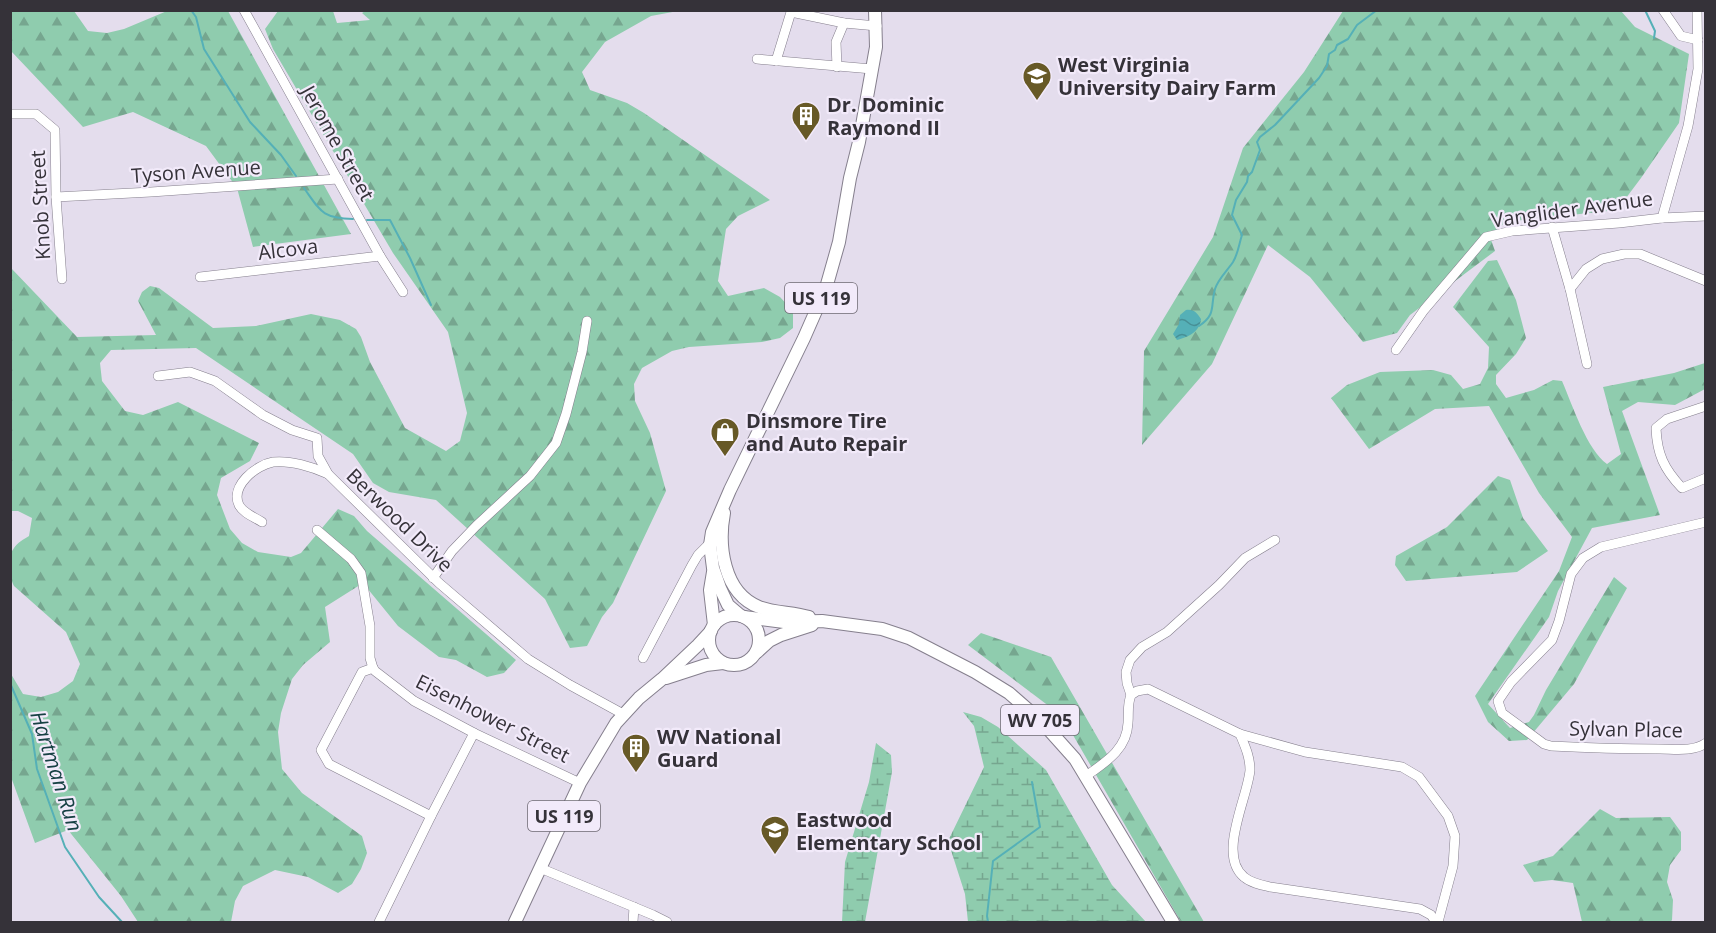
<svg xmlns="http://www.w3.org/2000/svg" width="1716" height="933" font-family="'Open Sans',sans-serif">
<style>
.forest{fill:url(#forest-firs)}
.wetland{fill:url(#wetland-marsh)}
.water{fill:url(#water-waves)}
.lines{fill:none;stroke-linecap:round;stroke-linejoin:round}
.stream{stroke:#55b0b7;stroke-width:2}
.minor-casing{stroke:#857f8d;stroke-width:10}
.major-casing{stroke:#857f8d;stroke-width:14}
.minor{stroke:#fff;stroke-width:9}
.major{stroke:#fff;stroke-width:12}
.labels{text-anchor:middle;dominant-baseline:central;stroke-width:4.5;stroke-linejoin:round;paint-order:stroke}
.shield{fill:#f2eafa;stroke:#6e6973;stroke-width:1.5}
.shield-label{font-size:18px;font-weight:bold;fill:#353239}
.poi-label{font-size:20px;font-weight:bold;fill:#353239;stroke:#f2eafa;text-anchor:start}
.street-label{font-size:20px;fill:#353239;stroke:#f2eafa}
.water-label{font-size:21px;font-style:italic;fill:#174144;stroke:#f2eafa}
</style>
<defs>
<pattern id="forest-firs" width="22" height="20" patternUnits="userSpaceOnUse" patternTransform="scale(1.5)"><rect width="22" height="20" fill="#8fccae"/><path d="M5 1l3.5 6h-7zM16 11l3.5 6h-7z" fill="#76a68f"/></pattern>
<pattern id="wetland-marsh" width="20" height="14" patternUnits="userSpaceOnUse" patternTransform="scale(1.5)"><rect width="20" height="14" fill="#8fccae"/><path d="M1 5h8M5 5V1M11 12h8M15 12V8" fill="none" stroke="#76a68f"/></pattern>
<pattern id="water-waves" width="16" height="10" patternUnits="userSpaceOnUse" patternTransform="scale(1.5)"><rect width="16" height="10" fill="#55b0b7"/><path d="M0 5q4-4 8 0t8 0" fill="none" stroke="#479096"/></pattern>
</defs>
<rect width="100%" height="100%" fill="#e4dded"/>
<g class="forest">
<path d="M 367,10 L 678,11 L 651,16 L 605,42 L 582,72 L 590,90 L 627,103 L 644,113 L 770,200 L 738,216 L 726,229 L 718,281 L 728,296 L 764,288 L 780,297 L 793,311 L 793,328 L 780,338 L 762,342 L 689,347 L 672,351 L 642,368 L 634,384 L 635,401 L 650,433 L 666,491 L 613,603 L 602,617 L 587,646 L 570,648 L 545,599 L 436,500 L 389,492 L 373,483 L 353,454 L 196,348 L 111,350 L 100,363 L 102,381 L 125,411 L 143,415 L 178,402 L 259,443 L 250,461 L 221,478 L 217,495 L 230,529 L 242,543 L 258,552 L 291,557 L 301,553 L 338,509 L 354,516 L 367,531 L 516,660 L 504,673 L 487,677 L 456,660 L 439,657 L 398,626 L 363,583 L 325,607 L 330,642 L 303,665 L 292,679 L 281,713 L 278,732 L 282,769 L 302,793 L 362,836 L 367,853 L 361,869 L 352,884 L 338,893 L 308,877 L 275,870 L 243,886 L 235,901 L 231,922 L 138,922 L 121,896 L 68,830 L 35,843 L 11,777 L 11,674 L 23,694 L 41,697 L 58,692 L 73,681 L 80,664 L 66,632 L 14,586 C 9,577 7,557 14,548 C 17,543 24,539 29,536 L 32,518 L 18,511 L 11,511 L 11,268 L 77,337 L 156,335 L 138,301 L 142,292 L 150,286 L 159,288 L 213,328 L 256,326 L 311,314 L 340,320 L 356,329 L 361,337 L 370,362 L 405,428 L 446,451 L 460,441 L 467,413 L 448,332 L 393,253 L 273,49 L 265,29 L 278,11 L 333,11 L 337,23 L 370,20 L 362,13 Z"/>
<polygon points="11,11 74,11 88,31 107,33 124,29 167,11 228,11 351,234 253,247 237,188 206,146 133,112 83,127 11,51"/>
<polygon points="1343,11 1621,11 1635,27 1689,54 1679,123 1641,178 1617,210 1505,222 1490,237 1495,251 1410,315 1397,333 1363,342 1310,277 1268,245 1212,364 1142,445 1144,351 1213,237 1243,148 1304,72"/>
<path d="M 1497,260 L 1516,300 L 1526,338 L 1516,354 L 1496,375 L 1496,384 L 1506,398 L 1534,390 L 1553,380 L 1562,381 C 1572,404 1587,450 1607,464 L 1621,454 L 1603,387 L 1674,373 L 1705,363 L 1705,389 L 1675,405 L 1638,402 L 1622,411 L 1660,515 L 1592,528 L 1558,591 L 1549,617 L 1488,704 L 1510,728 L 1529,722 L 1534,715 L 1546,690 L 1614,577 L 1627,588 L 1574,684 L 1527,740 L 1509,741 L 1488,722 L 1475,696 L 1559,571 L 1572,537 L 1539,493 L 1489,406 L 1435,409 L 1369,449 L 1331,398 L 1347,385 L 1380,372 L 1433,370 L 1451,375 L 1463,389 L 1480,384 L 1488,368 L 1489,347 L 1453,307 L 1488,261 Z"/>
<polygon points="1498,476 1510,480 1523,518 1548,551 1517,572 1406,581 1395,565 1396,556 1447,527"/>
<polygon points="981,633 1051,657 1204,922 1181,922 1062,716 968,645"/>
<polygon points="1600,809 1616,818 1670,817 1681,832 1681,850 1670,865 1667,882 1673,900 1672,920 1670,922 1582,922 1573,883 1552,880 1534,882 1523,865 1553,856"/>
</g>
<g class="wetland">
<polygon points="963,712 981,717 998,727 1046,770 1112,885 1146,922 968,922 965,894 948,841 984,767 974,726"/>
<polygon points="876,743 891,755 892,772 865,922 842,922 845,862 869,782"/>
</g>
<path class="water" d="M 1186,310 C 1194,309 1197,313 1201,319 C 1200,332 1188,337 1177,340 L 1173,334 L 1179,324 L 1180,315 Z"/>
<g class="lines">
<g class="stream">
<polyline points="191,10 196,17 204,49 250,122 281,155 296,176"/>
<polyline points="1645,10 1655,31 1654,38"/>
<path d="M 304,188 C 321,212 322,218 353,219"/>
<polyline points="367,220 390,220 410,258 431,305"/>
<path d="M 1199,326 C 1217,314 1210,306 1215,289 C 1218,279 1227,271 1233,262 C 1238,254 1239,244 1242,235 L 1232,215 L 1236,200 L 1247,182 L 1248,176 L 1252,172 L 1260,150 L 1257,142 L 1260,137 L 1275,125 L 1319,78 L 1327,66 L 1329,54 L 1335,50 L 1337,45 L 1348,39 L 1357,25 L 1377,10"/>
<polyline points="10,683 32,734 37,769 65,847 99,897 122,922"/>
<polyline points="988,922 987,916 993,861 1040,827 1032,782"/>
</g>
<g class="minor-casing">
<g id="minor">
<polyline points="244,10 380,256 403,292"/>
<polyline points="1663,10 1681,36 1698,40"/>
<polyline points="757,59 872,69"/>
<polyline points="776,61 791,12 844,23 877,26"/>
<polyline points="837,67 836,42 844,23"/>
<polyline points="10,114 36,114 55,130 56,197 62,279"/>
<polyline points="56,197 151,192 338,179"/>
<polyline points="1662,218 1706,216"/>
<polyline points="1552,227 1570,289 1587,364"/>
<polyline points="200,277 380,256"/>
<polyline points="1570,289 1586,269 1602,259 1624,254 1640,254 1706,281"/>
<polyline points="1396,350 1424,310 1486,237 1512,231 1619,223 1662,218 1688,126 1698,69 1697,10"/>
<polyline points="158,376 190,372 215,381 263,415 292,430 317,438 318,456 328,474 439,583 528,659 570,685 623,714"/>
<path d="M 1706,406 L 1667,419 L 1656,428 C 1657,454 1664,469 1682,488 L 1706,478"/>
<path d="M 262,522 C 254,517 243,513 239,505 C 230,486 256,465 273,462 C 290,460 313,467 328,474"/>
<path d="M 1706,522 L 1601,547 L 1583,558 L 1571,574 L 1559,621 L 1552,640 L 1511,682 L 1498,701 L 1502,713 L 1544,744 L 1551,746 C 1588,748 1623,749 1660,749 C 1675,749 1693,752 1706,743"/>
<polyline points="317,530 351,559 361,573 370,626 370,658 373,668"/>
<polyline points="433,578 452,551 476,526 530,476 556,443 566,414 582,352 587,321"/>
<polyline points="643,658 692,565 698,555 710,543"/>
<polyline points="1131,695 1127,683 1126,672 1130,660 1142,647 1167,632 1219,585 1245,558 1275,540"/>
<path d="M 1240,734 C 1245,746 1250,757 1250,770 C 1248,797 1217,855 1244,877 C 1251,883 1261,885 1270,887 L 1420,909 L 1431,915 L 1436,922"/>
<path d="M 1086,776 C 1106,762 1127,749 1128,723 C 1129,712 1127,705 1131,695 L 1137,691 L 1148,689 L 1240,734 L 1305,752 L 1402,767 L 1419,777 L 1448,816 L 1455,836 L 1453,866 L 1438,922"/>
<polyline points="431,816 329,764 321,750 362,672 373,668 375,671 414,701 474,733 580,783"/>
<polyline points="540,868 653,915 667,922"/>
<polyline points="379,922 431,816 474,733"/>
<polyline points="633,922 634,907"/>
</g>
</g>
<g class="major-casing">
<g id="major">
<path d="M 724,513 C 718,545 723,593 759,607 C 775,613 793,612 809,617"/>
<polyline points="713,572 710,590 714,625"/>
<circle cx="734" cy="640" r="25"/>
<polyline points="741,616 728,605 720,588 713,568 710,545 712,532 730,490 804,338 826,288 839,242 850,178 859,142 876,47 875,10"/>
<polyline points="744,617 784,622 822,621 882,629 909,638 975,672 1009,693 1041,721 1075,759 1173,922"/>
<polyline points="757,652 769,641 781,635 812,625"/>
<polyline points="666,678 706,665 723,663"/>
<polyline points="515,922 580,783 616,723 639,698 662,679 698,645 711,631"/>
</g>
</g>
<use href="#minor" class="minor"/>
<use href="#major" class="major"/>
</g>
<defs>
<g id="university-pin" transform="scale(1.5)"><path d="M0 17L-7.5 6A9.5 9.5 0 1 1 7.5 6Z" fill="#675926" stroke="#f2eafa"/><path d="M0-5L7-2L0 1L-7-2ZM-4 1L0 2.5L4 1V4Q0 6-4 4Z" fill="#fff"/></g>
<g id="building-pin" transform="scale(1.5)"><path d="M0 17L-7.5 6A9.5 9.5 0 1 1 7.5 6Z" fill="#675926" stroke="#f2eafa"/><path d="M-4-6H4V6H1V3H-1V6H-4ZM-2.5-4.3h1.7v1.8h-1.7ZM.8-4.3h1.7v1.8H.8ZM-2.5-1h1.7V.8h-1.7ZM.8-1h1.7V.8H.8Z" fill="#fff"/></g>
<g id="shop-pin" transform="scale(1.5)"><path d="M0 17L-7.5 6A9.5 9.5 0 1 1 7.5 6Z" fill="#675926" stroke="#f2eafa"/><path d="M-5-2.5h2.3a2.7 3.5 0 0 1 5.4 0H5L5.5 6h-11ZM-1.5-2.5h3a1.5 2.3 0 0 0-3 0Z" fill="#fff"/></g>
<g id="school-pin" transform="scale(1.5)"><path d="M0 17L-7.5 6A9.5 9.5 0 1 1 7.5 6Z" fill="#675926" stroke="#f2eafa"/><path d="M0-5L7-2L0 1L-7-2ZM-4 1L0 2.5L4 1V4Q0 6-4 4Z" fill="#fff"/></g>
</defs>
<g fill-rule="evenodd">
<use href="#university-pin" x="1037" y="76"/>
<use href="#building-pin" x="806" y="116"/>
<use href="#shop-pin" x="725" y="432"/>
<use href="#building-pin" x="636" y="748"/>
<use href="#school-pin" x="775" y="830"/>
</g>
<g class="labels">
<g class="shield">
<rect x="785" y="283" width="72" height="30" rx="4.5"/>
<rect x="1001" y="705" width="78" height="30" rx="4.5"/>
<rect x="528" y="801" width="72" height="30" rx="4.5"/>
</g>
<g class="shield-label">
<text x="821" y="298">US 119</text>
<text x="1040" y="720">WV 705</text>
<text x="564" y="816">US 119</text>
</g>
<g class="poi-label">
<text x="1058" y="64">West Virginia<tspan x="1058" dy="23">University Dairy Farm</tspan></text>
<text x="827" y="104">Dr. Dominic<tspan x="827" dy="23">Raymond II</tspan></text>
<text x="746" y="420">Dinsmore Tire<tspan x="746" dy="23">and Auto Repair</tspan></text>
<text x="657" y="736">WV National<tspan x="657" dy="23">Guard</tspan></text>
<text x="796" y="819">Eastwood<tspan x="796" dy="23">Elementary School</tspan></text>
</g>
<g class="street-label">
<text transform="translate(338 143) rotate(61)">Jerome Street</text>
<text transform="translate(196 171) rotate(-4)">Tyson Avenue</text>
<text transform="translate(40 205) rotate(-93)">Knob Street</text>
<text transform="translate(1572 209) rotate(-8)">Vanglider Avenue</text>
<text transform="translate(288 249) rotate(-7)">Alcova</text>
<text transform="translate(400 520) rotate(44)">Berwood Drive</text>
<text transform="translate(493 718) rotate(27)">Eisenhower Street</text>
<text transform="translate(1626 729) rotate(1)">Sylvan Place</text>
</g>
<g class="water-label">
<text transform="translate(57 771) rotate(72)">Hartman Run</text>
</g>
</g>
<rect width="1716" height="933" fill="none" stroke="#353239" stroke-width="24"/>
</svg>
